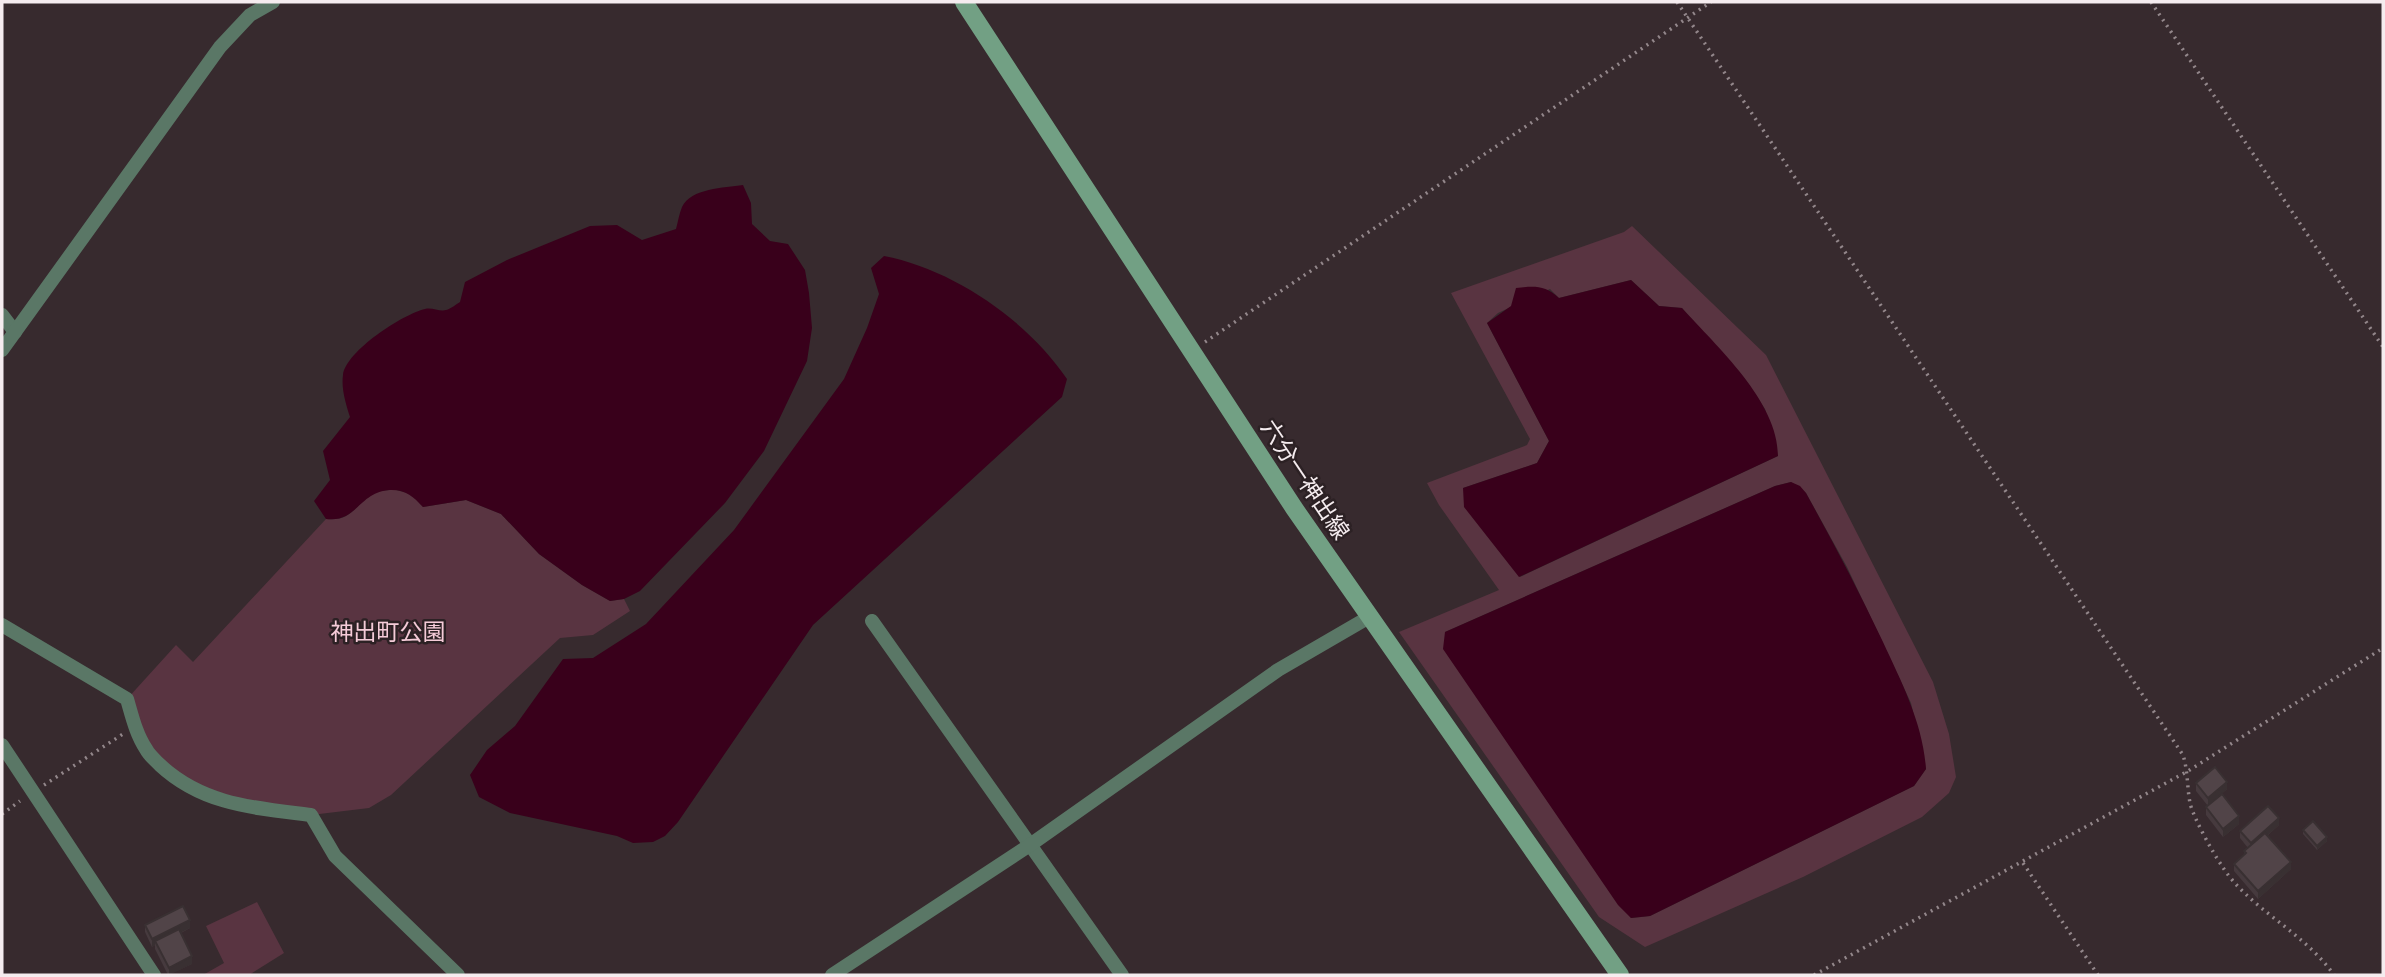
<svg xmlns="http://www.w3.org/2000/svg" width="2385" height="977" font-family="'IBM Plex Sans','Noto Sans JP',sans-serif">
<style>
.green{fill:#593441;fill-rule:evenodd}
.water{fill:#39001b}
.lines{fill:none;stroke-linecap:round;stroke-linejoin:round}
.path{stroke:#93878b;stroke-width:3.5;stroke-dasharray:2 5;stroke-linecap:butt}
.minor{stroke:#5a7766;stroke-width:14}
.secondary{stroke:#72a084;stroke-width:18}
.wall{fill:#463a3e}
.shaded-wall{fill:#393032}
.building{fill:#514448;stroke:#393032;stroke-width:2}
.labels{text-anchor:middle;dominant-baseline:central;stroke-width:5;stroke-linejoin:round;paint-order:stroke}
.street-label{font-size:23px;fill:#f5ecef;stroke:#2c2124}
.park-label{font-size:23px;fill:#f5cbd8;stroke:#2c2124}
</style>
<rect width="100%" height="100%" fill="#372a2e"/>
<g class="green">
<path d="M 1632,226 L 1766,355 L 1933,682 L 1949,734 L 1956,777 L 1949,793 L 1922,817 L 1803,877 L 1645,947 L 1599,917 L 1399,632 L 1499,590 L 1439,505 L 1427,483 L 1527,445 L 1530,439 L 1451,293 L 1624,232 ZM 1631,280 L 1659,306 L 1682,308 L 1745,379 L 1765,409 L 1778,456 L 1520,577 L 1463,488 L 1537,463 L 1549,441 L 1487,323 L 1498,313 L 1550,289 L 1559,298 ZM 1791,482 L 1806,493 L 1847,567 L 1911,703 L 1926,769 L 1914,786 L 1650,916 L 1631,918 L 1445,632 L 1775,486 Z"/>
<path d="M 396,490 L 411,494 L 423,507 L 466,500 L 501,514 L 539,554 L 582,585 L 610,601 L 624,599 L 630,611 L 593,635 L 560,638 L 391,795 L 369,808 L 311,815 L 209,796 L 147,751 L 127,699 L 176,645 L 193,662 L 326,519 C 353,522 354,504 374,493 C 380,490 389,490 396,490 Z"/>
<polygon points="257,902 284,953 249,975 203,975 224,963 206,926"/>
</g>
<g class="water">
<path d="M 743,185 L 751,203 L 752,224 L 770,241 L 788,244 L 805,270 L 809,293 L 812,328 L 807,361 L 764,451 L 725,503 L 640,591 L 624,599 L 610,601 L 582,585 L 539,554 L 501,514 L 466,500 L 423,507 C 413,496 405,489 389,490 C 358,493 357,523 326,519 L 314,501 L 330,480 L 323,451 L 350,417 C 346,404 341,389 343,375 C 346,351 403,314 425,309 C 432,307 440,312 446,310 C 451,309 456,304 460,302 L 465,282 L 507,260 L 590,226 L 617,225 L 642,240 L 676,229 C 678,222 679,214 682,207 C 691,188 724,188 743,185 Z"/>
<path d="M 884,256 C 953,269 1028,321 1067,379 L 1062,397 L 813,625 L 678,822 L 665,836 L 653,842 L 633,843 L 617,836 L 510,813 L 479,797 L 470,775 L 487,750 L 515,726 L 563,659 L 593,658 L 646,624 L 734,530 L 844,379 L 867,328 L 879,294 L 871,268 Z"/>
<path d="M 1631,280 L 1659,306 L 1682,308 C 1717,347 1778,401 1778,456 L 1519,577 L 1464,507 L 1463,488 L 1537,463 L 1549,441 L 1487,323 L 1511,306 L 1516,288 C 1534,286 1545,285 1559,298 Z"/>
<path d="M 1791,482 L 1800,486 L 1806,493 C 1833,542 1859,591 1883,642 C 1902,683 1923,724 1926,769 L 1914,786 L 1650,916 L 1631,918 L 1618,905 L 1443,649 L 1445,632 L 1775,486 Z"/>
</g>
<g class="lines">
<g class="path">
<path d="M 1677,2 L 2183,755 C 2188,771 2187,787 2190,803 C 2193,817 2213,853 2222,866 C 2248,908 2303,931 2334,975"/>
<polyline points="2151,2 2383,347"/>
<polyline points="1205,342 1711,2"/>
<polyline points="44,785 123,734"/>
<polyline points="2,814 20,801"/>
<polyline points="2023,863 2098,975"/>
<polyline points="1814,975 2188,771 2383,648"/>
</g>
<g class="minor">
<polyline points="2,315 15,332"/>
<polyline points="2,350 220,47 250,15 273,2"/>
<polyline points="872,621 1122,975"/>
<path d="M 2,625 L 127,699 C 132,716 136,734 146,749 C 149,755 155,760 160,765 C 203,805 255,808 311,815 L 335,856 L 458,975"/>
<polyline points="2,745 154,975"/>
<polyline points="832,975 1030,845 1278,670 1371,616"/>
</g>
<polyline class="secondary" points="964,2 1294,508 1620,975"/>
</g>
<g class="wall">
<polygon points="2196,783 2227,789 2209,805 2239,824 2223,837 2206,815 2206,807 2208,806 2196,791"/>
<polygon points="2279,825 2267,836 2291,869 2258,899 2234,871 2234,864 2244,855 2244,851 2248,848 2240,838 2240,831"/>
<polygon points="2303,830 2327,841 2317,850 2303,834"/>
<polygon points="145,925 190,928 181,933 192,964 168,975 155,949 155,945 152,947 145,932"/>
</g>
<g class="shaded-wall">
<polygon points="2227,782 2227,789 2208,806 2208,798"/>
<polygon points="2239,816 2239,824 2223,837 2223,829"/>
<polygon points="2279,818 2279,825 2251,850 2251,843"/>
<polygon points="2327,837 2327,841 2317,850 2317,846"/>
<polygon points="2291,862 2291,869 2258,899 2258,891"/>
<polygon points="190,920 190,928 157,944 155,941 155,945 152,947 152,939"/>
<polygon points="192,956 192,964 169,975 169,968"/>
</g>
<g class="building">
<polygon points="2215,767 2227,782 2208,798 2196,783"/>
<polygon points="2222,794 2239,816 2223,829 2206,807"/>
<polygon points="2268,806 2279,818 2251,843 2240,831"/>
<polygon points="2313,821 2327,837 2317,846 2303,830"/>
<polygon points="2265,833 2291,862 2258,891 2234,864 2246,853 2244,851"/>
<polygon points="183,906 190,920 152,939 145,925"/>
<polygon points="179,929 192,956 169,968 155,941"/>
</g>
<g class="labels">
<g class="street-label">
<text transform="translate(1306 479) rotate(56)">六分一神出線</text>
</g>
<g class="park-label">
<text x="388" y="631">神出町公園</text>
</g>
</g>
<rect width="2385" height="977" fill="none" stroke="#f5ecef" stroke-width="7"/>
</svg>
